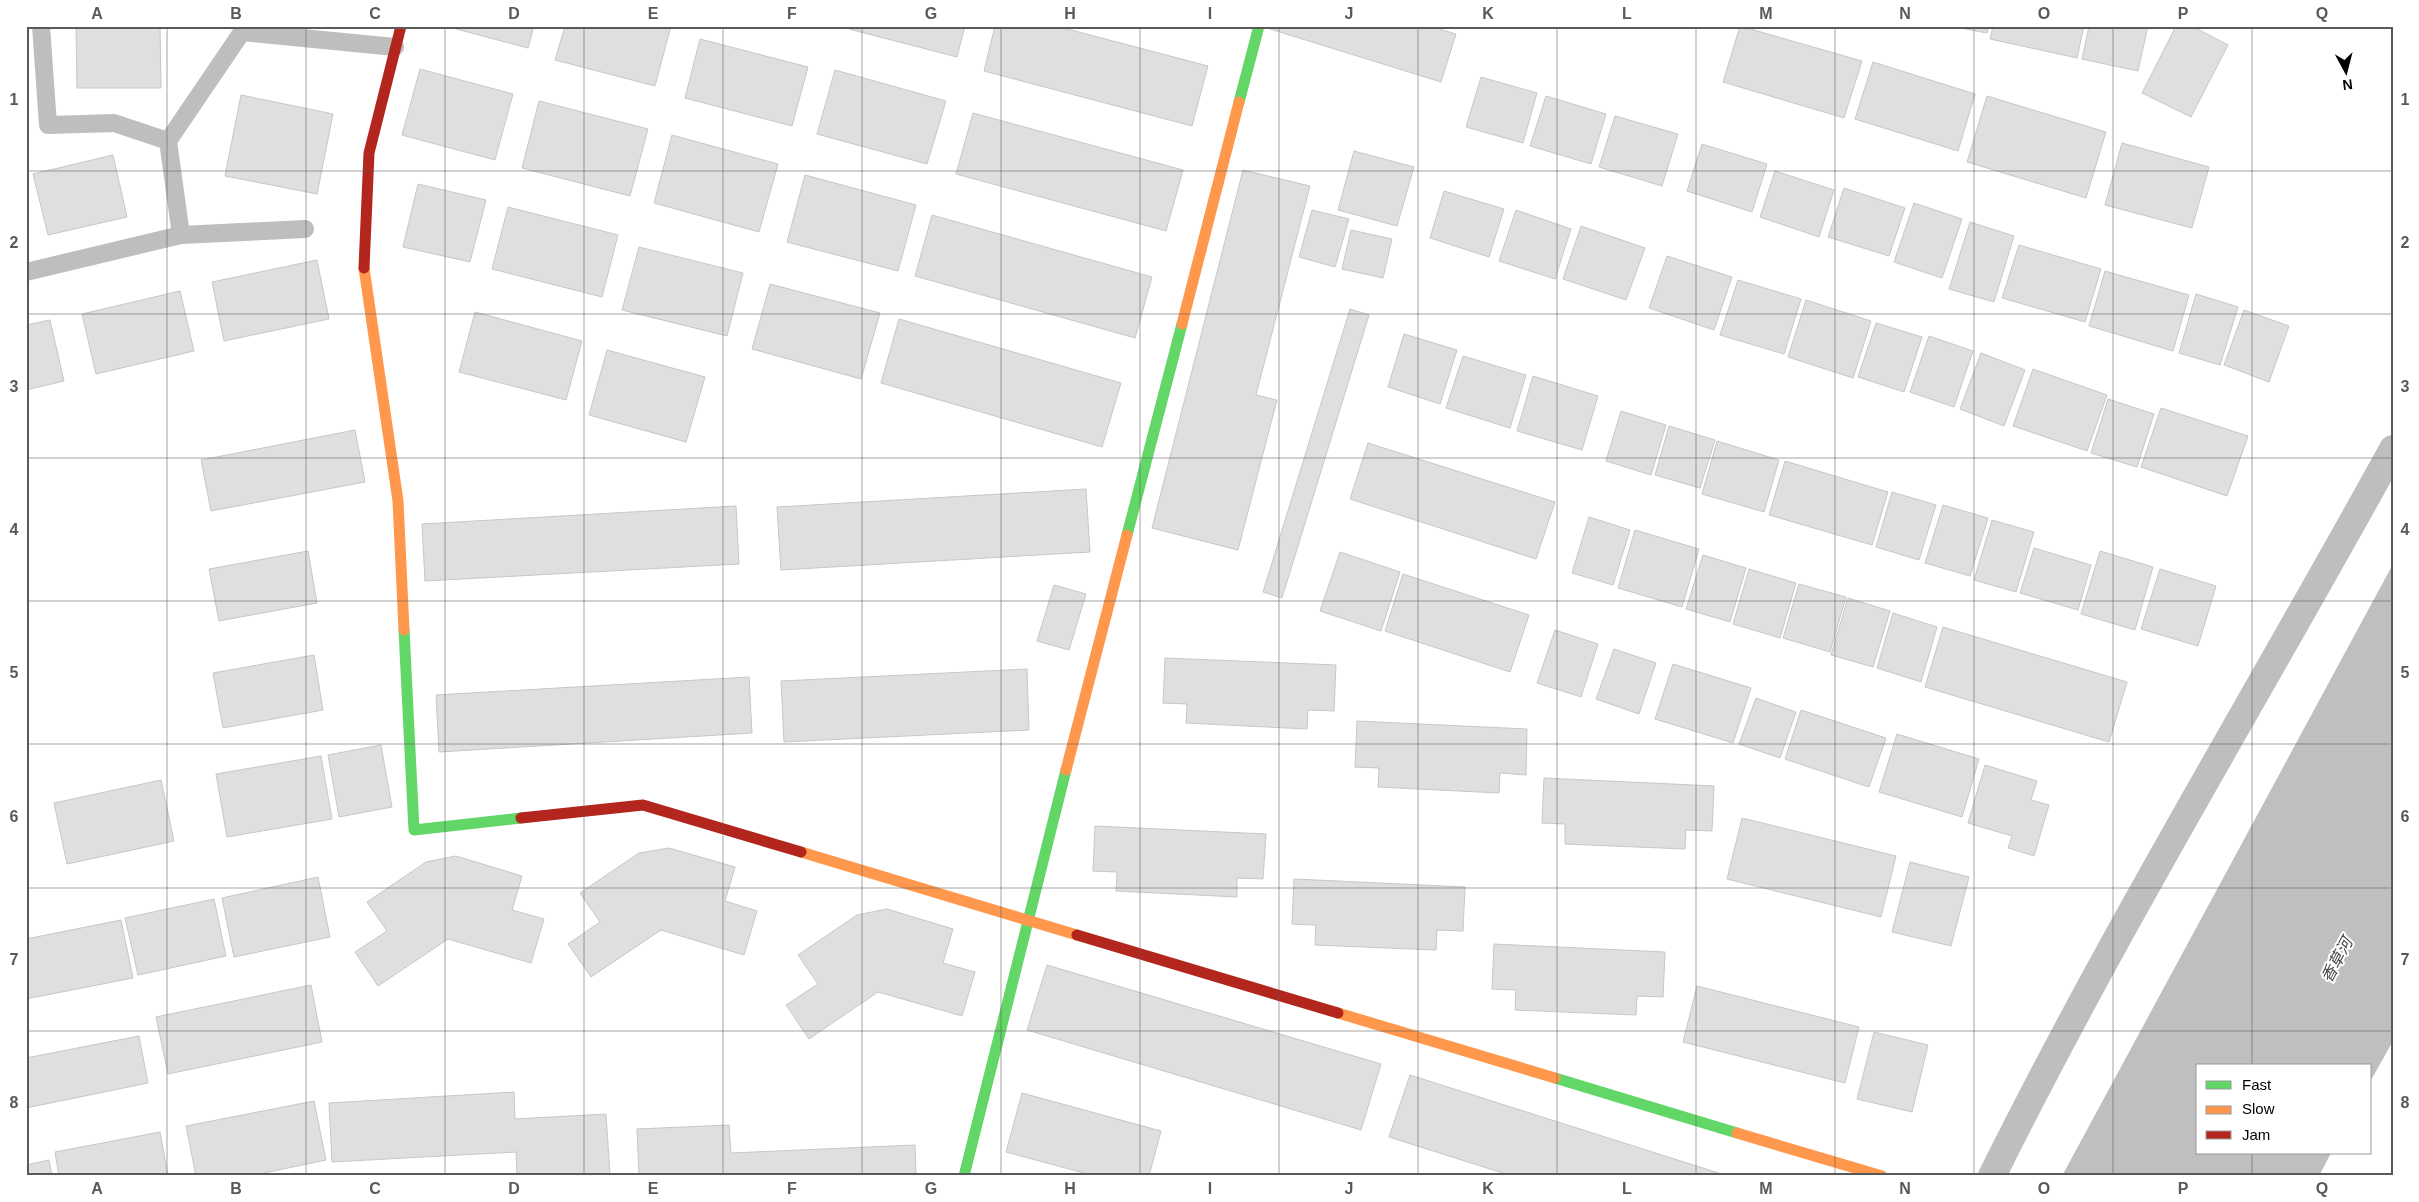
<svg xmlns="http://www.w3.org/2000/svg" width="2419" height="1202" font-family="Helvetica,'Noto Sans SC',sans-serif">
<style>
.water{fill:#bfbfbf}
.building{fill:#dfdfdf;stroke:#c7c7c7}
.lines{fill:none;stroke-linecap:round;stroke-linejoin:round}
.lane{stroke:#bebebe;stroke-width:18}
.street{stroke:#bebebe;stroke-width:28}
.fast{stroke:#63d668;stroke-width:11}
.slow{stroke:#ff974d;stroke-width:11}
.jam{stroke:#b3261e;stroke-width:11}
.grid{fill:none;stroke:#595959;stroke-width:1;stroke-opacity:0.55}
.labels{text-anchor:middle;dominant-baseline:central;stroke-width:4;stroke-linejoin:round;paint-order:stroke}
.water-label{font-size:16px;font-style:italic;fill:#444;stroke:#fff}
.neatline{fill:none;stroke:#595959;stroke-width:2}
.grid-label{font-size:16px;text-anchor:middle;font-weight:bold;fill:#595959}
</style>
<rect width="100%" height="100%" fill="#fff"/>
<polygon class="water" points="2393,564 2393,1041 2370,1082 2370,1066 2198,1066 2198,1153 2331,1153 2319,1176 2062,1176"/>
<g class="building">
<polygon points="76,26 160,26 161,88 77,88"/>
<polygon points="445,26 534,26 528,48"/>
<polygon points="565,26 671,26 655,86 555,60"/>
<polygon points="850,26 965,26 957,57 849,29"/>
<polygon points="995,26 1056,26 1208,66 1192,126 984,71"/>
<polygon points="1271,26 1429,26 1456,34 1441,82 1270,29"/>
<polygon points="1740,26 1862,61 1844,118 1723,82"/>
<polygon points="1950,26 1989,26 1987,33"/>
<polygon points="1993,26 2084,26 2077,58 1990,39"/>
<polygon points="2089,26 2148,26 2138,71 2082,59"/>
<polygon points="2176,26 2192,26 2228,45 2191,117 2142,93"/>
<polygon points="700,39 808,67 792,126 685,98"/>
<polygon points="1873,62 1975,94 1958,151 1855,119"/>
<polygon points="420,69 513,94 495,160 402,135"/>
<polygon points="835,70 946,101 927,164 817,134"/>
<polygon points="1481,77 1537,93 1523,143 1466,127"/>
<polygon points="241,95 333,114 317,194 225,176"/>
<polygon points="1546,96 1606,114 1591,164 1530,146"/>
<polygon points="1987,96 2106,132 2086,198 1967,162"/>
<polygon points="539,101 648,129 630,196 522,168"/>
<polygon points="973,113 1183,170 1166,231 956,174"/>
<polygon points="1615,116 1678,134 1662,186 1599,167"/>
<polygon points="672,135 778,164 759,232 654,203"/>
<polygon points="2122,143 2209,167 2192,228 2105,205"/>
<polygon points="1702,144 1767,164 1752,212 1687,191"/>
<polygon points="1354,151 1414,167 1397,226 1338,210"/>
<polygon points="113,155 127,217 48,235 33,174"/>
<polygon points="1243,170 1310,186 1256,395 1277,400 1238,550 1152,528"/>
<polygon points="1775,171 1834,190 1819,237 1760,217"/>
<polygon points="805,175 916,205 898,271 787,242"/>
<polygon points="418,184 486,200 470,262 403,247"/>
<polygon points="1844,188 1905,208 1889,256 1828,237"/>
<polygon points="1444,191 1504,209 1489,257 1430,238"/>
<polygon points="1914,203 1962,219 1942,278 1894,262"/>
<polygon points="508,207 618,235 602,297 492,269"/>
<polygon points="1312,210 1349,219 1335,267 1299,257"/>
<polygon points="1516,210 1571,229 1555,279 1499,261"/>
<polygon points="932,215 1152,277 1135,338 915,276"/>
<polygon points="1970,222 2014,236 1994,302 1949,289"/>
<polygon points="1581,226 1645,248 1626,300 1563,279"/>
<polygon points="1351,230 1392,239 1383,278 1342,269"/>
<polygon points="2019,245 2101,269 2085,322 2002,298"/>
<polygon points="639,247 743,273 727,336 622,310"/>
<polygon points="1667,256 1732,277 1714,330 1649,308"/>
<polygon points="317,260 329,319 224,341 212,282"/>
<polygon points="2105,271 2189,295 2173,351 2089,326"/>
<polygon points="1738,280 1801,299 1784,354 1720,335"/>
<polygon points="770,284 880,313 861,379 752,349"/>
<polygon points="180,291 194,351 96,374 82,314"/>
<polygon points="2196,294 2238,307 2220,365 2179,353"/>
<polygon points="1806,300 1871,321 1853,378 1788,357"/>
<polygon points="1350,309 1369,315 1282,598 1263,592"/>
<polygon points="2244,310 2289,326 2269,382 2224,365"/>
<polygon points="475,312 582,341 566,400 459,372"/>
<polygon points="899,319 1121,383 1102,447 881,383"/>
<polygon points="50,320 64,381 26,390 26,325"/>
<polygon points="1876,323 1922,337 1904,392 1858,377"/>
<polygon points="1404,334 1457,350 1440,404 1388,387"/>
<polygon points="1929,336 1973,351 1954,407 1910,392"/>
<polygon points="607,350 705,377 686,442 589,415"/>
<polygon points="1981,353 2025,370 2004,426 1960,409"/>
<polygon points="1463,356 1526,375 1510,428 1446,408"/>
<polygon points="2033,369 2107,395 2087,451 2013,426"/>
<polygon points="1533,376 1598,396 1582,450 1517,431"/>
<polygon points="2108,399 2154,414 2137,467 2091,453"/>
<polygon points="2161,408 2248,436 2227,496 2141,467"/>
<polygon points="1621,411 1666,425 1651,475 1606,461"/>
<polygon points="1669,426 1715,440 1700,488 1655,475"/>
<polygon points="355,430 365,482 211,511 201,460"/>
<polygon points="1717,441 1779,460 1764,512 1702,494"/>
<polygon points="1368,443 1555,502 1536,559 1350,499"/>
<polygon points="1785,461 1888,492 1872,545 1769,515"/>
<polygon points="1086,489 1090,552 781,570 777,507"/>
<polygon points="1892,492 1936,505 1919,560 1876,547"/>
<polygon points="1943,505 1988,518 1970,576 1925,563"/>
<polygon points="736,506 739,564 425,581 422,524"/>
<polygon points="1589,517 1630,530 1613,585 1572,573"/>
<polygon points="1992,520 2034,532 2016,592 1974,580"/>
<polygon points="1635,530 1699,549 1682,607 1618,588"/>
<polygon points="2034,548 2091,565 2078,610 2020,593"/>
<polygon points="308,551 317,603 219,621 209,569"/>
<polygon points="2100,551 2153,567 2135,630 2081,614"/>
<polygon points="1340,552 1400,572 1381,631 1320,611"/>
<polygon points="1703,555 1746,568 1730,622 1686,609"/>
<polygon points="1749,569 1796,583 1780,638 1733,624"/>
<polygon points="2160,569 2216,586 2198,646 2141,629"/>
<polygon points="1403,574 1529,615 1510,672 1385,631"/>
<polygon points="1799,584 1846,597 1830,652 1783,638"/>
<polygon points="1054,585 1086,594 1069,650 1037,641"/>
<polygon points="1848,598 1890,611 1873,667 1831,655"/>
<polygon points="1893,613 1937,627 1921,682 1877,668"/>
<polygon points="1943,627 2127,682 2109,742 1925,687"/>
<polygon points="1555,630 1598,644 1581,697 1537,683"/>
<polygon points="1614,649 1656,663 1639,714 1596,699"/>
<polygon points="314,655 323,710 223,728 213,673"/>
<polygon points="1165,658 1336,665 1334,711 1308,710 1307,729 1186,723 1187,704 1163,703"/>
<polygon points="1673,664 1751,688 1733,743 1655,719"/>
<polygon points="1027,669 1029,730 784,742 781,681"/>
<polygon points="749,677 752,733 439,752 436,695"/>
<polygon points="1756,698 1796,712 1780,758 1739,744"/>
<polygon points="1801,710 1886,738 1869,787 1785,759"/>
<polygon points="1357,721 1527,729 1526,775 1500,773 1499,793 1378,787 1379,768 1355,767"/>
<polygon points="1897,734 1979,759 1962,817 1879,792"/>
<polygon points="381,745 392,807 339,817 328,755"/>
<polygon points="321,756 332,819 227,837 216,774"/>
<polygon points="1985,765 2037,781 2031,800 2049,805 2034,856 2008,848 2012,836 1968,823"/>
<polygon points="1544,778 1714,786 1712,831 1686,830 1685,849 1565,844 1565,824 1542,823"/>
<polygon points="161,780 174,841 67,864 54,803"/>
<polygon points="1742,818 1896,856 1881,917 1727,879"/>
<polygon points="1095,826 1266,834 1263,879 1237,878 1237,897 1116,891 1117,872 1093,871"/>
<polygon points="669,848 735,867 725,901 757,911 744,955 661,930 591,977 568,944 600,922 580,893 639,853"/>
<polygon points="456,856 522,876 512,910 544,919 531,963 448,939 378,986 355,952 387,931 367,902 426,862"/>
<polygon points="1910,862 1969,877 1951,946 1892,932"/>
<polygon points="318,877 330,937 234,957 222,898"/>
<polygon points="1294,879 1465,887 1463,931 1437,930 1436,950 1315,945 1316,925 1292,924"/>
<polygon points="214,899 226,956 138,975 125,918"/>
<polygon points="887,909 953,929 943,963 975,972 962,1016 878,992 809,1039 786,1005 818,984 798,955 857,915"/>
<polygon points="121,920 133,978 26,999 26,939"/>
<polygon points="1494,944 1665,952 1663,997 1637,996 1636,1015 1515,1010 1516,990 1492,989"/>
<polygon points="1047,965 1381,1064 1361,1130 1027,1030"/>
<polygon points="311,985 322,1042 168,1074 156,1017"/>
<polygon points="1697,986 1859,1027 1845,1083 1683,1042"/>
<polygon points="1874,1032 1928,1045 1912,1112 1857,1099"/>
<polygon points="139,1036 148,1083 26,1108 26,1058"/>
<polygon points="1410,1075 1728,1176 1512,1176 1389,1137"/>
<polygon points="514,1092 515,1119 606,1114 610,1175 517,1176 516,1152 332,1162 329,1103"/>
<polygon points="1022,1093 1161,1131 1149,1176 1095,1176 1006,1152"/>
<polygon points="314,1101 326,1160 250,1176 196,1176 186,1126"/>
<polygon points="729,1125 731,1153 915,1145 916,1176 639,1176 637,1129"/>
<polygon points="160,1132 168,1176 59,1176 55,1152"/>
<polygon points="49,1160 52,1176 26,1176 26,1165"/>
</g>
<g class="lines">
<g class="lane">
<polyline points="41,26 48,125 114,123 168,141 181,235"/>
<polyline points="242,32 395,47"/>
<polyline points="168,141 242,32 242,26"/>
<polyline points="26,272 181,235 305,229"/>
</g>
<path class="street" d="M 1992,1176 C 2115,928 2260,691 2393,449"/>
<g class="fast">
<polyline points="1239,102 1259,26"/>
<polyline points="1127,535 1182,324"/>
<polyline points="404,630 414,830 521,818"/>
<polyline points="1555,1078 1737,1133"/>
<polyline points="964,1176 1066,770"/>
</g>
<g class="slow">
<polyline points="364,268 398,501 404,630"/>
<polyline points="1182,324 1239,102"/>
<polyline points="1066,770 1127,535"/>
<polyline points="801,852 1077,935"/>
<polyline points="1338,1013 1555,1078"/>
<polyline points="1737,1133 1882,1176"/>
</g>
<g class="jam">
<polyline points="364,268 369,153 401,26"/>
<polyline points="521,818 643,805 801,852"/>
<polyline points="1077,935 1338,1013"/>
</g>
</g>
<path class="grid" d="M 167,26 L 167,1176M 306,26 L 306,1176M 445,26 L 445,1176M 584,26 L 584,1176M 723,26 L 723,1176M 862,26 L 862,1176M 1001,26 L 1001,1176M 1140,26 L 1140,1176M 1279,26 L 1279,1176M 1418,26 L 1418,1176M 1557,26 L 1557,1176M 1696,26 L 1696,1176M 1835,26 L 1835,1176M 1974,26 L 1974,1176M 2113,26 L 2113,1176M 2252,26 L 2252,1066M 26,171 L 2393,171M 26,314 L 2393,314M 26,458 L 2393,458M 26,601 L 2393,601M 26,744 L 2393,744M 26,888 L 2393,888M 26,1031 L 2393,1031M 2252,1153 L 2252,1176"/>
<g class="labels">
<g class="water-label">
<text transform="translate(2337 960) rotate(-62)">香草河</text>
</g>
</g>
<rect width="2419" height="1202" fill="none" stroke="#ffffff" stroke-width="55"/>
<rect x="2196" y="1064" width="175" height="90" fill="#ffffff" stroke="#999999"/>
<rect x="2206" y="1081" width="25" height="8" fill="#63d668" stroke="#999999"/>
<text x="2242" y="1090" font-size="15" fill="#000000">Fast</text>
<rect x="2206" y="1106" width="25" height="8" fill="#ff974d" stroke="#999999"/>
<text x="2242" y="1114" font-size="15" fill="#000000">Slow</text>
<rect x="2206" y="1131" width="25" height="8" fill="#b3261e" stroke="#999999"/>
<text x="2242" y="1140" font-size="15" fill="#000000">Jam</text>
<g transform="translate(2346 72) rotate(173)" stroke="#ffffff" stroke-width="4" paint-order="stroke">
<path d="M0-4L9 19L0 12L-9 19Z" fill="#000000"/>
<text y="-8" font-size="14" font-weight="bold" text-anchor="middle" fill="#000000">N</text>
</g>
<rect x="28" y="28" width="2364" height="1146" class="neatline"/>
<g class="grid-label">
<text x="97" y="19">A</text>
<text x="236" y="19">B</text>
<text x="375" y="19">C</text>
<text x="514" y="19">D</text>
<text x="653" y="19">E</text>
<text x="792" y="19">F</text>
<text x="931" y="19">G</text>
<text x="1070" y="19">H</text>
<text x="1210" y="19">I</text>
<text x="1349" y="19">J</text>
<text x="1488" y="19">K</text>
<text x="1627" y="19">L</text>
<text x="1766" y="19">M</text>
<text x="1905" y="19">N</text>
<text x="2044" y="19">O</text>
<text x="2183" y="19">P</text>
<text x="2322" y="19">Q</text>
<text x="14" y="105">1</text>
<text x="2405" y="105">1</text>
<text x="14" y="248">2</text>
<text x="2405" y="248">2</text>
<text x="14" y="392">3</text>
<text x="2405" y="392">3</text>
<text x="14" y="535">4</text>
<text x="2405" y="535">4</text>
<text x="14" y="678">5</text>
<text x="2405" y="678">5</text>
<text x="14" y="822">6</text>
<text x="2405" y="822">6</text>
<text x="14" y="965">7</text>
<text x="2405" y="965">7</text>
<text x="14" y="1108">8</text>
<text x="2405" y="1108">8</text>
<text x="97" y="1194">A</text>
<text x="236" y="1194">B</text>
<text x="375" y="1194">C</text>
<text x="514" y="1194">D</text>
<text x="653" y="1194">E</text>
<text x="792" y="1194">F</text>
<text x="931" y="1194">G</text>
<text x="1070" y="1194">H</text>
<text x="1210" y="1194">I</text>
<text x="1349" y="1194">J</text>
<text x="1488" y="1194">K</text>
<text x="1627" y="1194">L</text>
<text x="1766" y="1194">M</text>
<text x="1905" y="1194">N</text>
<text x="2044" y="1194">O</text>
<text x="2183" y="1194">P</text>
<text x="2322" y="1194">Q</text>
</g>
</svg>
